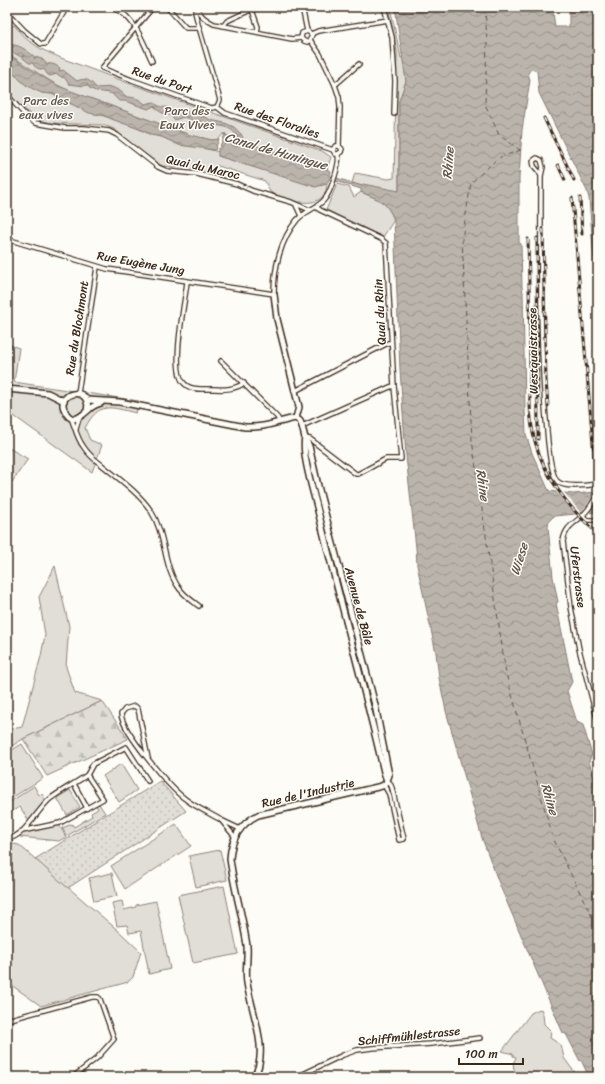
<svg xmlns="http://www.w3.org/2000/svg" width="605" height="1084" font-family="Sriracha,sans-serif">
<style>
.green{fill:#e1ded7;stroke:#8e847a}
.forest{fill:url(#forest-firs);stroke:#8e847a}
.garden{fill:url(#garden-dots);stroke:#8e847a}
.water{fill:url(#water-waves);stroke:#887d74}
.pier{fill:#fdfcf7}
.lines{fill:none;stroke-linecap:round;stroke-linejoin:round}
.ferry{stroke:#615349;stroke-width:1;stroke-dasharray:5 4;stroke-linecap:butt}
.street-casing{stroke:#3b2a1e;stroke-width:6}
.secondary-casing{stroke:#3b2a1e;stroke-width:8}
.street{stroke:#fdfcf7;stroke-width:3.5}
.secondary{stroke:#fdfcf7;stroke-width:5}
.rail-casing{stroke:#3b2a1e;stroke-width:3}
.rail{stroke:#fdfcf7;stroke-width:1.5;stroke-dasharray:4.5;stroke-linecap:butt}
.labels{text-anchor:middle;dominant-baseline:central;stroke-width:3;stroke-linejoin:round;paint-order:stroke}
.street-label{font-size:12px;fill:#3b2a1e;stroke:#fdfcf7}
.park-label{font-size:12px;fill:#64574c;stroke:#fdfcf7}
.water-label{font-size:13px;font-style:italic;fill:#615349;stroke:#fdfcf7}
</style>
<defs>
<pattern id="forest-firs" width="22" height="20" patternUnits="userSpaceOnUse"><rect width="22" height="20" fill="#e1ded7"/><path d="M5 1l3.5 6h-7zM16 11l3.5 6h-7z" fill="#c2bfb8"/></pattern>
<pattern id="garden-dots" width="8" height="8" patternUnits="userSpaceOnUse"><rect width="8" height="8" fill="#e1ded7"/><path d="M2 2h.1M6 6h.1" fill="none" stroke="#c2bfb8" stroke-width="1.8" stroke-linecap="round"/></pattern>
<pattern id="water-waves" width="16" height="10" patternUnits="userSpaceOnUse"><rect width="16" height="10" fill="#bbb4ad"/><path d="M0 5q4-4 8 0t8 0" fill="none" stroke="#99938c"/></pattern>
</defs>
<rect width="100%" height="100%" fill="#fdfcf7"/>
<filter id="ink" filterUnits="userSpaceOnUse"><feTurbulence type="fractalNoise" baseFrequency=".025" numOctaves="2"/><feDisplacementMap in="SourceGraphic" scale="8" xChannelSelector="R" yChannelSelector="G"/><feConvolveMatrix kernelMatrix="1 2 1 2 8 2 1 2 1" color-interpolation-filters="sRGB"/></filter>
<g filter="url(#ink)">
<g class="green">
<polygon points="388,7 390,7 401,58 404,57 406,81 399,101 399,191 362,186 352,183 355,173 388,179 394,178 397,52"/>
<polygon points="14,25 25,38 41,49 61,58 131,84 322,151 331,157 327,170 305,162 305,158 279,150 278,153 223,134 219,139 212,140 190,135 68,90 55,84 7,53 7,28"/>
<path d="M 7,68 L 26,85 L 42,93 L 52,94 L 69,103 L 137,128 L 151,135 L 162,137 L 179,145 L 199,147 L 219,152 L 218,156 L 315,186 L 327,184 C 327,186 326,190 325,193 C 316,211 284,199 270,192 L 265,181 L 218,166 L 216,166 L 215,175 L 194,169 L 162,166 L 134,146 L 114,129 L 103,125 L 51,123 L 36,119 L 9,96 L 7,92 Z"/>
<path d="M 337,184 L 349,187 L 354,197 L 361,192 C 379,200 386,200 394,220 L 383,237 L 326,210 Z"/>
<path d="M 7,344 L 19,348 L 14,382 L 139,401 L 136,413 C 110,407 99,401 85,428 L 90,440 L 102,445 L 92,472 L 7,411 Z"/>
<polygon points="7,447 28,459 12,482 7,483"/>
<polygon points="55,566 69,626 66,667 75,693 102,701 23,739 7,749 7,730 22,727 41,656 45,635 39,597"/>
<polygon points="22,744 43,778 7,801 7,753"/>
<polygon points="121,764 137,790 119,802 103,776"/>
<path d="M 34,786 L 39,795 L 42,794 L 46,801 C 39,807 36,815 29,821 L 20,807 L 9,813 L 7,809 L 7,804 Z"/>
<polygon points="70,790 80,807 67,815 57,798"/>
<polygon points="99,804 105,813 67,836 62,828 72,824 74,827 92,816 91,813 98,809 96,805"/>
<polygon points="176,824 191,846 125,889 111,866"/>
<polygon points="59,825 66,837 59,841 20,837 19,836 19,834"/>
<polygon points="7,843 19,845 121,933 141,952 133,977 128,982 41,1006 7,982"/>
<polygon points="220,850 227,880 196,887 189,856"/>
<polygon points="112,873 117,896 94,901 89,878"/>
<polygon points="224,886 238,954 193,963 178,895"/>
<polygon points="122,901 124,910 136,907 136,905 156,901 170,969 149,974 141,931 129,933 127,925 117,926 112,903"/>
<polygon points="541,1009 543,1014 544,1024 551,1031 550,1038 561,1045 564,1058 578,1077 522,1077 514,1070 513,1062 514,1062 516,1057 513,1056 513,1054 502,1051 531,1013 537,1010"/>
</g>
<polygon class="forest" points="102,701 128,739 47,776 23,739"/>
<polygon class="garden" points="160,781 186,811 68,888 35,859"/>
<path class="water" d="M 395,7 L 551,7 L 553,12 L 555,27 L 569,27 L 569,7 L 598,7 L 598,311 L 589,198 L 587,191 L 539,93 L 537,71 L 531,69 L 528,73 L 530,80 L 522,130 L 519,178 L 519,242 L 521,244 L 522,287 L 523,292 L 525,410 L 526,434 L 532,453 L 549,491 L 573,494 L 598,492 L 598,512 L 554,516 L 549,521 L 548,527 L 553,577 L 558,602 L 556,603 L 572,682 L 567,691 L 577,722 L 583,725 L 592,755 L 589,761 L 598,792 L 598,1077 L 589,1077 L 581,1060 L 580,1061 L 566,1034 L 563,1033 L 500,886 L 482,838 L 446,711 L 439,678 L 436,653 L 417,565 L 416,548 L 406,456 L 400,370 L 394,220 C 386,200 379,200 361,192 L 361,189 L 329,179 L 327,184 L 315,187 L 218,156 L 218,148 L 220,149 L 221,143 L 222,143 L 225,133 L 226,136 L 239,139 C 230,123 218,126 202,125 L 201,121 L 196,122 L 184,117 L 174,120 C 169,110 163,118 154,106 L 148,109 L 125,101 L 119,101 L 113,95 L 113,94 C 105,91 91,93 87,85 L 84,86 L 69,84 L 64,77 L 63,78 L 57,74 L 50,76 L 47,74 L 44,69 L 43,70 C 39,69 33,67 33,63 L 29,63 L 23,58 L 24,55 L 21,57 L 14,53 L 10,53 L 9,55 C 28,68 47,81 68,90 L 190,135 L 212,140 L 219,139 L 215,150 L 179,145 L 162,137 L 151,135 L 145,131 L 114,120 L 105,116 L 89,113 L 52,94 L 42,93 L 35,90 L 26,85 L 7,68 L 7,45 C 18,43 26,50 35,57 L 34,59 L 35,57 L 42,59 L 46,63 L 46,65 C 50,62 56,65 60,68 L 59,71 L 63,70 L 77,81 C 85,77 92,81 96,88 L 112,87 L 120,91 L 127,97 C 134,97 140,99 145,104 L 153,102 C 155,103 156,105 159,106 C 167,110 169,102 175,116 L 187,111 L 191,114 L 199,115 L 201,117 L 205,116 L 210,120 L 225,123 L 234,127 L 241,134 L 245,142 L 278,153 L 279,150 L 306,159 L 305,162 L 331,171 L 330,176 L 362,186 L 363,184 L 399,191 L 399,101 L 406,81 Z"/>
<polygon class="pier" points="555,490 562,490 581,513 593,496 593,491 598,490 598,499 590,511 590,514 581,513 576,515"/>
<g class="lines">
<g class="ferry">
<polyline points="485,7 487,42 485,104 499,135 520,150"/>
<polyline points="521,150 498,158 471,183 462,239 472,440 506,674 553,838 598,929"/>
</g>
<g class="street-casing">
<g id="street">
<path d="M 112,7 C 117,10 122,12 126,16 C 138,27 145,46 152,61"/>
<polyline points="153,7 102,68 132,80 208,107 212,108 217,107"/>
<polyline points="167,7 186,28 200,28"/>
<path d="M 196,7 C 200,16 206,20 214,24 L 292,39 L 301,38"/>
<polyline points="251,7 258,27 257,32"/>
<polyline points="302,7 307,31"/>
<polyline points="384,7 392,37 395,81 394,114"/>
<polyline points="196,8 195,12 198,24 218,93 220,100 217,107"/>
<polyline points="7,12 24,30 41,44 45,44 67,7"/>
<polyline points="223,26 227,21 257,7"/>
<polyline points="311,34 318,31 388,20"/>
<polyline points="301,38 302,33 308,31 312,35 310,40"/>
<polyline points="301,38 304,41 307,42 310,40"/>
<polyline points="310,40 320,54 335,85 339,97 340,107 339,146 342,149 341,152 338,154"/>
<polyline points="335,85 359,64"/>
<polyline points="7,95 26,116 35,123 65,128 84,128 109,131 117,135 158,167 167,171 197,174 237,184 253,191 291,202 310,210"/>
<polyline points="217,107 225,113 333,150"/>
<path d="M 541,176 L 539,172 L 534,166 L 533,161 L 537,158 L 541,160 L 543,167 L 541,176 C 541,261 539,346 547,431 C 548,443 550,472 557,481 C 564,489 588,485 598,484"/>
<polyline points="296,205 301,216"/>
<path d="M 7,239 L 107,269 L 274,294 C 274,269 280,240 297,220 C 305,211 317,208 324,200 C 330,194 337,171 338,163 C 339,160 338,157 338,154 L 335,154 L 333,150 L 335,146 L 339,146"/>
<path d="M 187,282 C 185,301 171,368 183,382 C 189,390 199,389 208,389 C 221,389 233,391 244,383"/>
<polyline points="221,361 277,417 280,422"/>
<polyline points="295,391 388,343 391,343"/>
<polyline points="78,393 97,267"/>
<path d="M 71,418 C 75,427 77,438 83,446 C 88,454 95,460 102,465 C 119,479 139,493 151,511 C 166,535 163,564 177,585 C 182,594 191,600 199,606"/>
<polyline points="302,426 390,387 394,386"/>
<polyline points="76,429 79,418"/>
<polyline points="305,438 310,439 356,474 358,474 386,459 401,459 394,386 386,243 381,239 320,210 316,207"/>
<path d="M 598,492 C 595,499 590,508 584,514 C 575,524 566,525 563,541 L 571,607 L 579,649 L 598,722"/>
<polyline points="583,516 587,520 598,520"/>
<path d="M 148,758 L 138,709 L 135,706 L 125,709 L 121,714 C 122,731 170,788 184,798 C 195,807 209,813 221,820"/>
<polyline points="87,775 93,764 126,747 148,781"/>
<polyline points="74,784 87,808"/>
<polyline points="384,785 389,794 399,840 404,839 392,788 390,783 387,781"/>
<polyline points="235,837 221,820 240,829"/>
<path d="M 7,839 C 25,837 37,810 50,799 C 60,791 76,783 87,775 L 103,799 L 60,823 L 22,831"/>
<polyline points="7,1020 92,997 98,997 100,999 114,1039 97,1058 73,1077"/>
<polyline points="297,1077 343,1055 357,1050 372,1048 431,1044 480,1038"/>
</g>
</g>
<g class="secondary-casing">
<g id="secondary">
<polyline points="274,294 277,319 299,407 296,418"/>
<polyline points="7,389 48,393 64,401"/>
<path d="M 87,400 L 120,402 L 245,427 C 267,428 275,422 296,418"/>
<path d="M 87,411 C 93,384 54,392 65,411 C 73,428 85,412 92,407 C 95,405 98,404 101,403"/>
<path d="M 305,438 C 301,454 315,497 319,515 C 340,601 364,686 384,772 L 387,781"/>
<path d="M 254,1077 C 270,1051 251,1011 247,983 C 245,971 248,958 247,946 C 243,917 234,889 230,859 C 231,840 240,824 258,815 L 382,786 L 386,783 L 389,775 L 375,705 L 318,486 L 309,446 L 305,438 L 302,426 L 300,421 L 296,418"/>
</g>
</g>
<use href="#street" class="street"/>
<use href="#secondary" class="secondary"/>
<g class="rail-casing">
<g id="rail">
<polyline points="544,118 574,180"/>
<polyline points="558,165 565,180"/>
<polyline points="572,198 595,467"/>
<polyline points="580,198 582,234"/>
<polyline points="543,229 546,380 548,406"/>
<polyline points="537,238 538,439"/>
<path d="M 528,239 C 529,281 530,324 530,367 C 530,393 528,422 537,448 C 548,482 572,511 598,534"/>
</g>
</g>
<use href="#rail" class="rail"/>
</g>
</g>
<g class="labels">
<g class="street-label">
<text transform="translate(162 80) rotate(19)">Rue du Port</text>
<text transform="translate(277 120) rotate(19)">Rue des Floralies</text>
<text transform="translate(203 167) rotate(13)">Quai du Maroc</text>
<text transform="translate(141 263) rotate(10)">Rue Eugène Jung</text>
<text transform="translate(380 312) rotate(-93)">Quai du Rhin</text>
<text transform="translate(77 328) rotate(-81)">Rue du Blochmont</text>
<text transform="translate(533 351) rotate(-91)">Westquaistrasse</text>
<text transform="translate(578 577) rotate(83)">Uferstrasse</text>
<text transform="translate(359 606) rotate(75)">Avenue de Bâle</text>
<text transform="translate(308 793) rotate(-13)">Rue de l'Industrie</text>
<text transform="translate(409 1036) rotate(-6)">Schiffmühlestrasse</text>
</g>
<g class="park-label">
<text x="46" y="101">Parc des<tspan x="46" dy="14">eaux vives</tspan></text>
<text x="187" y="111">Parc des<tspan x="187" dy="14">Eaux Vives</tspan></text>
</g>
<g class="water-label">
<text transform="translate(276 151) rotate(16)">Canal de Huningue</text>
<text transform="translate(448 163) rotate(-86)">Rhine</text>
<text transform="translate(483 485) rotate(82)">Rhine</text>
<text transform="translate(519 559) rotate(-73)">Wiese</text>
<text transform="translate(550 799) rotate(74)">Rhine</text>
</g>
</g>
<rect width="605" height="1084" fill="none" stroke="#fdfcf7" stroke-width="24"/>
<rect x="12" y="12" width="581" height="1060" fill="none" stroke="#3b2a1e" stroke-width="1.5" filter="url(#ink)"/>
<path d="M459 1058v6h64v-6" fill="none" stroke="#3b2a1e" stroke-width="2"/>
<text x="465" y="1058" font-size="12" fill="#3b2a1e" stroke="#fdfcf7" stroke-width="3" paint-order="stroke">100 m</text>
</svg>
